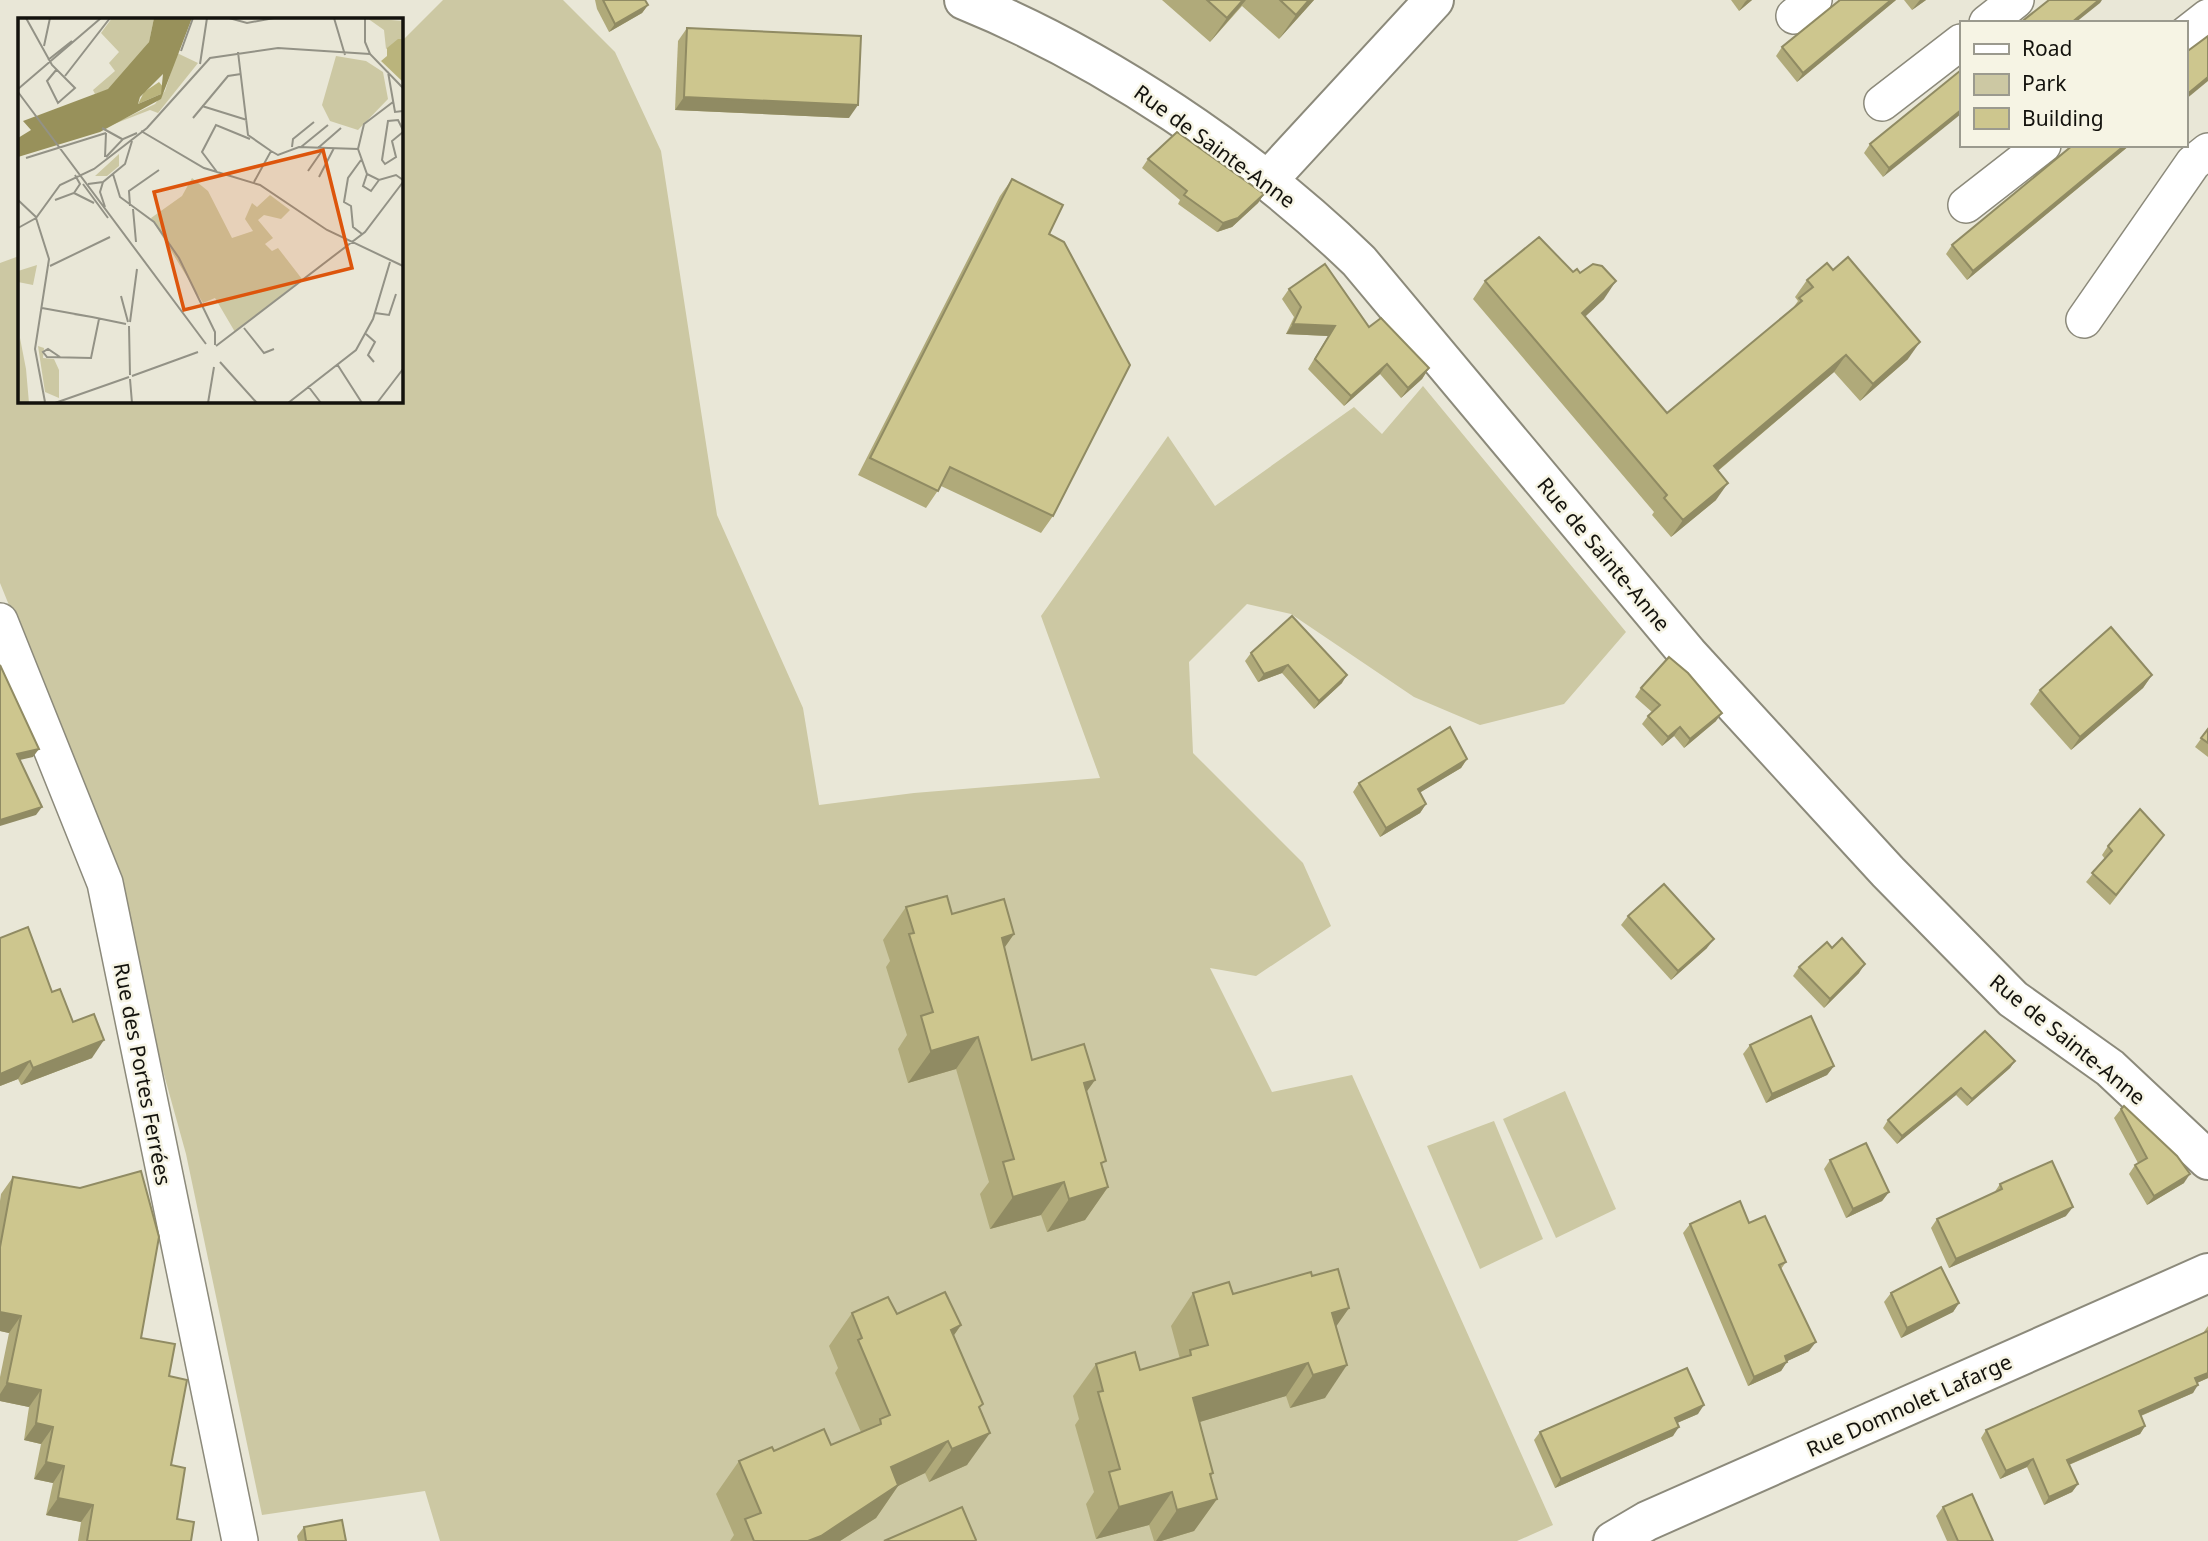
<svg xmlns="http://www.w3.org/2000/svg" width="2208" height="1541" font-family="'Noto Sans',sans-serif">
<style>
.green{fill:#ccc8a3}
.lines{fill:none;stroke-linecap:round;stroke-linejoin:round}
.street-casing{stroke:#8c8a7b;stroke-width:38}
.secondary-casing{stroke:#8c8a7b;stroke-width:42}
.street{stroke:#fff;stroke-width:35}
.secondary{stroke:#fff;stroke-width:38}
.wall{fill:#b0aa7a}
.shaded-wall{fill:#908b63}
.building{fill:#cdc68e;stroke:#908b63;stroke-width:2}
.labels{text-anchor:middle;dominant-baseline:central;stroke-width:5;stroke-linejoin:round;paint-order:stroke}
.street-label{font-size:21px;fill:#13120d;stroke:#f6f4e4}
.inset-road{fill:none;stroke:#939286;stroke-width:2}
.view{fill:#dd550c;fill-opacity:0.15;stroke:#dd550c;stroke-width:3.5}
.inset-edge{fill:none;stroke:#13120d;stroke-width:3.5}
</style>
<rect width="100%" height="100%" fill="#e9e7d7"/>
<g class="green">
<polygon points="443,0 563,0 615,52 661,151 717,515 803,708 819,805 914,793 1100,778 1041,616 1168,436 1215,506 1354,407 1382,434 1423,386 1626,632 1564,704 1480,725 1414,697 1291,614 1247,604 1189,662 1193,753 1303,863 1331,926 1256,976 1210,968 1272,1092 1352,1075 1553,1525 1517,1541 440,1541 425,1491 262,1515 186,1154 88,800 0,583 0,263 19,256 19,401 401,401 401,42"/>
<polygon points="1565,1091 1616,1209 1556,1238 1503,1119"/>
<polygon points="1494,1121 1543,1239 1480,1269 1427,1146"/>
</g>
<g class="lines">
<g class="street-casing">
<g id="street">
<polyline points="1794,16 1814,0"/>
<polyline points="1987,23 2016,0"/>
<polyline points="2185,35 2208,17"/>
<polyline points="1882,103 1961,42"/>
<polyline points="1966,205 2043,145"/>
<polyline points="2084,320 2193,163 2208,151"/>
<polyline points="0,621 105,883 240,1541"/>
</g>
</g>
<g class="secondary-casing">
<g id="secondary">
<path d="M 964,0 C 1104,57 1251,156 1359,261 L 1688,654 L 1888,872 L 2013,999 L 2110,1068 L 2208,1160"/>
<polyline points="1268,180 1434,0"/>
<polyline points="1613,1541 1647,1521 2208,1273"/>
</g>
</g>
<use href="#street" class="street"/>
<use href="#secondary" class="secondary"/>
</g>
<g class="wall">
<polygon points="595,0 645,0 648,5 642,13 609,32 597,9"/>
<polygon points="1162,0 1314,0 1279,39 1242,6 1210,42"/>
<polygon points="1731,0 1752,0 1739,11"/>
<polygon points="1840,0 1896,0 1797,82 1776,56 1782,47"/>
<polygon points="1904,0 1926,0 1912,10"/>
<polygon points="687,28 849,118 675,110 678,41"/>
<polygon points="1961,70 1883,177 1864,153 1870,144"/>
<polygon points="2073,145 2130,145 1967,280 1946,254 1952,245"/>
<polygon points="1148,159 1264,194 1258,203 1232,227 1217,232 1178,204 1180,200 1142,168"/>
<polygon points="1012,179 1049,234 1053,516 1041,533 941,486 926,508 858,475 1000,196"/>
<polygon points="1573,272 1580,273 1604,299 1585,316 1667,413 1790,312 1798,301 1795,297 1807,280 1908,359 1860,401 1834,372 1718,471 1716,500 1671,537 1652,515 1654,512 1473,299 1485,281"/>
<polygon points="1289,289 1369,327 1429,368 1422,379 1401,398 1380,374 1344,406 1308,369 1328,336 1286,334 1294,317 1282,299"/>
<polygon points="1251,653 1342,683 1314,709 1282,673 1258,682 1245,661"/>
<polygon points="2152,675 2143,688 2071,750 2030,704 2040,690"/>
<polygon points="1641,688 1716,721 1684,748 1674,736 1662,746 1642,724 1648,716 1652,712 1635,697"/>
<polygon points="2208,729 2208,757 2195,747"/>
<polygon points="1467,759 1461,768 1420,792 1426,804 1420,813 1380,837 1353,792 1359,783"/>
<polygon points="2157,844 2110,905 2086,882 2105,859 2102,855 2108,846"/>
<polygon points="906,907 952,914 1014,934 1004,948 1032,1060 1095,1080 1086,1092 1102,1166 1108,1187 1085,1220 1047,1232 1041,1215 990,1229 980,1194 989,1182 956,1069 908,1083 898,1049 907,1035 886,967 890,961 883,940"/>
<polygon points="1628,916 1707,948 1671,980 1621,925"/>
<polygon points="0,938 52,992 73,1022 92,1058 21,1085 18,1079 0,1086"/>
<polygon points="1832,948 1859,973 1824,1008 1793,976 1799,967"/>
<polygon points="1750,1045 1834,1066 1827,1075 1766,1103 1743,1054"/>
<polygon points="2015,1061 2010,1068 1967,1106 1956,1095 1897,1144 1883,1128 1888,1120"/>
<polygon points="2121,1109 2184,1183 2147,1205 2129,1174 2135,1165 2138,1163 2114,1118"/>
<polygon points="1830,1160 1889,1192 1882,1201 1846,1218 1824,1169"/>
<polygon points="13,1177 141,1338 169,1376 171,1465 177,1519 191,1541 78,1541 81,1522 46,1515 53,1483 34,1479 41,1444 24,1440 29,1407 0,1401 0,1377 9,1333 0,1331 0,1201 1,1194"/>
<polygon points="2000,1184 2066,1216 1949,1268 1931,1228 1937,1219 1994,1193"/>
<polygon points="1749,1223 1786,1262 1781,1269 1809,1351 1787,1361 1781,1371 1748,1386 1683,1233 1690,1224"/>
<polygon points="1312,1276 1349,1308 1336,1326 1325,1398 1290,1408 1286,1396 1199,1422 1213,1473 1211,1476 1217,1499 1194,1531 1161,1541 1154,1541 1149,1525 1096,1539 1086,1504 1094,1492 1075,1425 1079,1419 1073,1396 1096,1364 1140,1370 1180,1359 1171,1326 1193,1293 1233,1294"/>
<polygon points="1891,1293 1959,1303 1953,1312 1901,1338 1884,1302"/>
<polygon points="852,1313 897,1314 961,1325 954,1335 980,1409 967,1465 929,1482 925,1473 898,1486 876,1518 840,1541 730,1541 734,1535 716,1494 739,1461 774,1451 831,1445 861,1432 835,1373 838,1368 829,1346"/>
<polygon points="2208,1326 2208,1378 2197,1383 2193,1393 2141,1416 2145,1426 2140,1434 2069,1465 2078,1484 2072,1492 2044,1505 2027,1467 2000,1479 1981,1438 1986,1430 2203,1333"/>
<polygon points="1698,1414 1677,1423 1673,1436 1555,1488 1534,1440 1540,1432"/>
<polygon points="1943,1507 1993,1541 1947,1541 1936,1516"/>
<polygon points="304,1527 346,1541 298,1541 297,1536"/>
</g>
<g class="shaded-wall">
<polygon points="1243,0 1246,0 1210,42 1227,18"/>
<polygon points="1309,0 1314,0 1279,39 1296,15"/>
<polygon points="1747,0 1752,0 1739,11 1745,2"/>
<polygon points="1891,0 1896,0 1797,82 1803,73"/>
<polygon points="1920,0 1926,0 1912,10 1919,1"/>
<polygon points="2099,0 2102,0 2100,3 2075,23 2071,23"/>
<polygon points="648,5 642,13 609,32 615,24"/>
<polygon points="2208,77 2208,81 2185,100 2185,96"/>
<polygon points="684,97 858,105 849,118 675,110"/>
<polygon points="1961,110 1961,114 1883,177 1889,168"/>
<polygon points="2125,145 2130,145 1967,280 1973,271"/>
<polygon points="1264,194 1258,203 1232,227 1217,232 1223,223"/>
<polygon points="1616,281 1604,299 1570,331 1582,313"/>
<polygon points="1293,324 1335,326 1328,336 1286,334"/>
<polygon points="1920,342 1908,359 1860,401 1873,384"/>
<polygon points="1846,355 1834,372 1702,484 1714,466"/>
<polygon points="1387,364 1380,374 1344,406 1351,396"/>
<polygon points="1429,368 1422,379 1401,398 1408,388"/>
<polygon points="1728,483 1716,500 1671,537 1683,520"/>
<polygon points="1288,665 1282,673 1258,682 1264,674"/>
<polygon points="1347,675 1342,683 1314,709 1319,701"/>
<polygon points="2152,675 2143,688 2071,750 2080,737"/>
<polygon points="1722,713 1716,721 1684,748 1690,739"/>
<polygon points="1680,727 1674,736 1662,746 1668,737"/>
<polygon points="39,749 33,757 11,762 17,754"/>
<polygon points="1467,759 1461,768 1411,798 1418,789"/>
<polygon points="1426,804 1420,813 1380,837 1386,828"/>
<polygon points="42,807 36,815 0,826 0,820"/>
<polygon points="1014,934 991,967 1002,938"/>
<polygon points="1714,939 1707,948 1671,980 1678,971"/>
<polygon points="1865,964 1859,973 1824,1008 1830,999"/>
<polygon points="978,1037 956,1069 908,1083 931,1051"/>
<polygon points="104,1040 92,1058 21,1085 33,1068"/>
<polygon points="30,1061 18,1079 0,1086 0,1074"/>
<polygon points="2015,1061 2010,1068 1967,1106 1972,1099"/>
<polygon points="1834,1066 1827,1075 1766,1103 1772,1094"/>
<polygon points="1095,1080 1072,1112 1084,1083"/>
<polygon points="1961,1088 1956,1095 1897,1144 1902,1136"/>
<polygon points="2190,1174 2184,1183 2147,1205 2154,1196"/>
<polygon points="1064,1182 1041,1215 990,1229 1013,1197"/>
<polygon points="1108,1187 1085,1220 1047,1232 1069,1199"/>
<polygon points="1889,1192 1882,1201 1846,1218 1853,1209"/>
<polygon points="2073,1207 2066,1216 1949,1268 1956,1259"/>
<polygon points="1959,1303 1953,1312 1901,1338 1907,1328"/>
<polygon points="1349,1308 1326,1341 1332,1313"/>
<polygon points="0,1312 21,1316 9,1333 0,1331"/>
<polygon points="961,1325 938,1358 951,1330"/>
<polygon points="1816,1342 1809,1351 1779,1365 1785,1356"/>
<polygon points="1787,1362 1781,1371 1748,1386 1754,1377"/>
<polygon points="1308,1363 1286,1396 1170,1431 1193,1398"/>
<polygon points="1347,1365 1325,1398 1290,1408 1313,1375"/>
<polygon points="2208,1373 2208,1378 2190,1386 2195,1378"/>
<polygon points="7,1383 41,1390 29,1407 0,1401 0,1394"/>
<polygon points="2198,1385 2193,1393 2133,1419 2139,1411"/>
<polygon points="1704,1405 1698,1414 1670,1426 1675,1418"/>
<polygon points="36,1423 53,1427 41,1444 24,1440"/>
<polygon points="2145,1426 2140,1434 2061,1468 2067,1460"/>
<polygon points="1679,1427 1673,1436 1555,1488 1561,1479"/>
<polygon points="990,1433 967,1465 929,1482 952,1449"/>
<polygon points="948,1441 925,1473 898,1486 876,1518 840,1541 808,1541 891,1467"/>
<polygon points="2033,1459 2027,1467 2000,1479 2006,1471"/>
<polygon points="46,1462 64,1466 53,1483 34,1479"/>
<polygon points="2078,1484 2072,1492 2044,1505 2049,1497"/>
<polygon points="1172,1492 1149,1525 1096,1539 1119,1507"/>
<polygon points="58,1498 93,1505 81,1522 46,1515"/>
<polygon points="1217,1499 1194,1531 1161,1541 1156,1541 1177,1510"/>
</g>
<g class="building">
<polygon points="603,0 645,0 648,5 615,24"/>
<polygon points="1207,0 1243,0 1227,18"/>
<polygon points="1280,0 1309,0 1296,15"/>
<polygon points="1840,0 1891,0 1803,73 1782,47"/>
<polygon points="2049,0 2099,0 2071,23 2020,23"/>
<polygon points="687,28 861,36 858,105 684,97"/>
<polygon points="2208,36 2208,77 2185,96 2185,53"/>
<polygon points="1961,70 1961,110 1889,168 1870,144"/>
<polygon points="1177,132 1264,194 1238,218 1223,223 1184,195 1187,191 1148,159"/>
<polygon points="2073,145 2125,145 1973,271 1952,245"/>
<polygon points="1012,179 1063,205 1049,234 1064,242 1130,365 1053,516 950,467 938,491 870,458"/>
<polygon points="1539,237 1573,272 1577,269 1580,273 1593,264 1602,266 1616,281 1582,313 1667,413 1802,301 1799,298 1813,287 1807,280 1827,263 1833,270 1848,257 1920,342 1873,384 1846,355 1714,466 1728,483 1683,520 1664,498 1667,495 1485,281"/>
<polygon points="1325,264 1369,327 1381,318 1429,368 1408,388 1387,364 1351,396 1315,359 1335,326 1293,324 1301,307 1289,289"/>
<polygon points="1292,616 1347,675 1319,701 1288,665 1264,674 1251,653"/>
<polygon points="2111,627 2152,675 2080,737 2040,690"/>
<polygon points="1669,657 1688,673 1722,713 1690,739 1680,727 1668,737 1648,716 1660,705 1641,688"/>
<polygon points="0,665 39,749 17,754 42,807 0,820"/>
<polygon points="1450,727 1467,759 1418,789 1426,804 1386,828 1359,783"/>
<polygon points="2208,729 2208,743 2201,738"/>
<polygon points="2140,809 2164,835 2116,895 2092,873 2112,851 2108,846"/>
<polygon points="1664,884 1714,939 1678,971 1628,916"/>
<polygon points="947,896 952,914 1004,899 1014,934 1002,938 1032,1060 1084,1044 1095,1080 1084,1083 1106,1161 1101,1163 1108,1187 1069,1199 1064,1182 1013,1197 1003,1162 1014,1159 978,1037 931,1051 921,1016 933,1012 909,934 914,933 906,907"/>
<polygon points="28,927 52,992 60,989 73,1022 94,1014 104,1040 33,1068 30,1061 0,1074 0,938"/>
<polygon points="1842,938 1865,964 1830,999 1799,967 1827,942 1832,948"/>
<polygon points="1811,1016 1834,1066 1772,1094 1750,1045"/>
<polygon points="1985,1031 2015,1061 1972,1099 1961,1088 1902,1136 1888,1120"/>
<polygon points="2124,1106 2177,1156 2190,1174 2154,1196 2135,1165 2147,1158 2121,1109"/>
<polygon points="1866,1143 1889,1192 1853,1209 1830,1160"/>
<polygon points="2052,1161 2073,1207 1956,1259 1937,1219 2002,1189 2000,1184"/>
<polygon points="141,1171 159,1237 141,1338 175,1344 169,1376 187,1380 171,1465 185,1468 177,1519 194,1522 191,1541 87,1541 93,1505 58,1498 64,1466 46,1462 53,1427 36,1423 41,1390 7,1383 21,1316 0,1312 0,1247 13,1177 80,1188"/>
<polygon points="1740,1201 1749,1223 1765,1216 1786,1262 1779,1265 1816,1342 1785,1356 1787,1362 1754,1377 1690,1224"/>
<polygon points="1941,1267 1959,1303 1907,1328 1891,1293"/>
<polygon points="1338,1269 1349,1308 1332,1313 1347,1365 1313,1375 1308,1363 1193,1398 1213,1473 1210,1474 1217,1499 1177,1510 1172,1492 1119,1507 1109,1472 1120,1469 1098,1392 1103,1391 1096,1364 1135,1352 1140,1370 1191,1355 1190,1350 1208,1345 1193,1293 1229,1282 1233,1294 1311,1272 1312,1276"/>
<polygon points="945,1292 961,1325 951,1330 983,1404 979,1407 990,1433 952,1449 948,1441 891,1467 898,1485 821,1536 808,1541 754,1541 745,1519 761,1513 739,1461 772,1447 774,1451 824,1429 831,1445 881,1424 880,1419 890,1415 858,1340 862,1338 852,1313 888,1297 897,1314"/>
<polygon points="2208,1331 2208,1373 2195,1378 2198,1385 2139,1411 2145,1426 2067,1460 2078,1484 2049,1497 2033,1459 2006,1471 1986,1430"/>
<polygon points="1687,1368 1704,1405 1675,1418 1679,1427 1561,1479 1540,1432"/>
<polygon points="1972,1494 1993,1541 1958,1541 1943,1507"/>
<polygon points="962,1507 976,1540 975,1541 884,1541"/>
<polygon points="342,1520 346,1541 306,1541 304,1527"/>
</g>
<g class="labels">
<g class="street-label">
<text transform="translate(1215 146) rotate(36)">Rue de Sainte-Anne</text>
<text transform="translate(1604 554) rotate(50)">Rue de Sainte-Anne</text>
<text transform="translate(2068 1039) rotate(39)">Rue de Sainte-Anne</text>
<text transform="translate(143 1074) rotate(79)">Rue des Portes Ferrées</text>
<text transform="translate(1909 1405) rotate(-24)">Rue Domnolet Lafarge</text>
</g>
</g>
<g transform="translate(18 18)">
<rect width="385" height="385" fill="#e9e7d7"/>
<path d="M 94,0 L 136,0 L 131,24 L 120,39 L 90,72 L 77,76 L 75,72 L 97,53 L 91,45 L 101,34 L 83,15 ZM 349,0 L 385,3 L 385,21 L 368,31 L 366,12 ZM 159,35 L 180,45 L 140,95 L 132,92 L 91,108 L 137,86 L 147,73 ZM 318,38 L 348,43 L 365,54 L 370,81 L 340,112 L 312,103 L 304,87 ZM 101,136 L 101,148 L 89,158 L 77,158 ZM 174,160 L 190,173 L 214,220 L 235,213 L 227,201 L 234,185 L 239,189 L 252,177 L 272,192 L 263,201 L 246,197 L 240,202 L 255,220 L 247,226 L 254,233 L 260,230 L 284,261 L 217,314 L 197,280 L 185,285 L 133,200 L 164,178 ZM 19,247 L 15,267 L 0,264 L 0,253 ZM 2,320 L 8,351 L 11,385 L 0,385 ZM 20,328 L 26,330 L 25,340 L 36,341 L 41,352 L 41,380 L 27,374 Z" fill="#ccc8a3"/>
<path d="M 380,21 L 385,21 L 385,64 L 363,43 L 369,38 L 369,30 ZM 141,64 L 146,70 L 143,76 L 120,86 L 126,74 Z" fill="#bab47c"/>
<path d="M 136,0 L 174,0 L 143,81 L 82,114 L 0,139 L 0,120 L 13,112 L 5,103 L 90,71 L 131,24 ZM 145,56 L 143,76 L 120,86 L 122,79 Z" fill="#98915b" fill-rule="evenodd"/>
<path class="inset-road" d="M 8,0 L 34,47 L 57,70 L 40,85 L 29,63 L 39,51M 211,0 L 229,5 L 256,0M 316,0 L 327,37M 347,0 L 347,24 L 352,36 L 385,70M 26,28 L 32,0M 163,33 L 175,0M 220,34 L 230,117 L 253,133M 30,42 L 54,23M 182,46 L 189,0M 370,54 L 377,94 L 385,93M 47,58 L 92,0M 0,71 L 83,0M 0,74 L 188,326M 184,88 L 229,102M 175,100 L 210,58 L 223,56M 84,110 L 104,121M 385,112 L 380,102 L 370,103 L 364,142 L 367,146 L 378,139 L 374,123 L 385,114M 123,113 L 186,150 L 242,167 L 309,212 L 385,248M 274,129 L 275,121 L 296,104M 283,129 L 310,107M 300,130 L 323,110M 340,131 L 346,106 L 375,84M 87,139 L 88,115M 88,139 L 105,121 L 119,115M 8,140 L 88,115M 343,142 L 330,160 L 326,184 L 333,188 L 335,209 L 344,216M 290,153 L 306,130M 199,154 L 184,134 L 198,107 L 232,121M 95,156 L 102,179 L 136,204 L 161,240 L 197,314 L 197,327M 349,156 L 345,168 L 353,173 L 361,162M 301,159 L 316,130M 85,164 L 82,174 L 87,189M 236,164 L 253,133 L 260,137 L 281,129 L 340,131 L 349,156 L 361,162 L 378,157 L 385,162M 65,166 L 90,200M 70,166 L 85,164 L 107,146 L 114,123M 56,175 L 76,185M 0,182 L 18,199M 37,182 L 56,175 L 62,166 L 57,157M 112,188 L 111,173 L 141,152M 115,191 L 118,224M 18,200 L 31,241 L 17,331 L 27,384M 0,210 L 18,200 L 42,167 L 76,151 L 129,110 L 192,40 L 260,30 L 352,36M 32,248 L 92,219M 103,278 L 110,304M 24,290 L 74,299 L 56,296M 357,295 L 371,297 L 378,276M 74,299 L 108,306M 112,304 L 119,251M 111,308 L 112,357M 226,310 L 246,335 L 256,331M 348,316 L 357,324 L 350,337 L 356,344M 198,328 L 347,214 L 385,164M 42,339 L 30,331 L 25,334 L 29,339 L 73,340 L 81,301M 202,344 L 239,385M 319,346 L 344,385M 114,358 L 180,334M 112,361 L 114,385M 290,368 L 303,385M 37,385 L 111,359M 190,385 L 196,349M 270,385 L 338,332 L 355,301 L 372,244M 359,385 L 385,351"/>
<path class="view" d="M 305,132 L 334,250 L 166,292 L 136,174 Z"/>
<rect width="385" height="385" class="inset-edge"/>
</g>
<rect x="1960" y="21" width="228" height="126" fill="#f6f4e4" stroke="#9b9a8e" stroke-width="2"/>
<rect x="1974" y="44" width="35" height="10" fill="#ffffff" stroke="#9b9a8e" stroke-width="2"/>
<text x="2022" y="56" font-size="21" fill="#13120d">Road</text>
<rect x="1974" y="74" width="35" height="21" fill="#ccc8a3" stroke="#9b9a8e" stroke-width="2"/>
<text x="2022" y="91" font-size="21" fill="#13120d">Park</text>
<rect x="1974" y="108" width="35" height="21" fill="#cdc68e" stroke="#9b9a8e" stroke-width="2"/>
<text x="2022" y="126" font-size="21" fill="#13120d">Building</text>
</svg>
